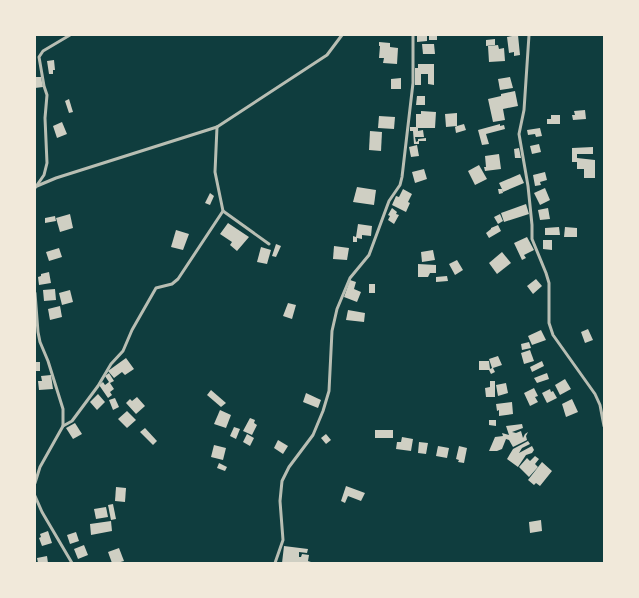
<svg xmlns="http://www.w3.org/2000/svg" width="639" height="598" font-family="'Sofia Sans Condensed',sans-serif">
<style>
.building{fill:#cfcfc3}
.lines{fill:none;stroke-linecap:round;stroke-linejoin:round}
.minor{stroke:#b8beb3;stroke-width:3}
</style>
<rect width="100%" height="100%" fill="#0f3d3e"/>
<g class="building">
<polygon points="417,35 427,35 427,41 417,42"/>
<rect x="429" y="35" width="8" height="5"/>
<polygon points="518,35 520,55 514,56 514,52 509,53 507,37"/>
<polygon points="495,39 495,45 486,46 486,40"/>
<polygon points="379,42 390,43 390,47 398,48 397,64 383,63 384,58 379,58 380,46 379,46"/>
<polygon points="422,44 434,44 435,54 423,54"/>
<polygon points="498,45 499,49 504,48 505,61 489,62 488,46"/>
<polygon points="54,60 55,70 53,70 53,74 49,74 47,61"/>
<polygon points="418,64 434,64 434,85 428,84 428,74 421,74 421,85 415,85 415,68 418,68"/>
<polygon points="35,77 41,77 43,87 35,88"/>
<polygon points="510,77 513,88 500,90 498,79"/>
<polygon points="401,78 401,89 391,89 391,79"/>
<polygon points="515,91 518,106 503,109 505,120 493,122 488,99 501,96 501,94"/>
<polygon points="417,96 425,96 425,105 416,105"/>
<polygon points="69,99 73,112 69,113 65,101"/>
<polygon points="585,110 586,119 573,120 572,115 575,115 574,111"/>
<polygon points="421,111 436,112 435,128 418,128 418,131 423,130 424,137 415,137 416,142 418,141 418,139 426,138 426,141 419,141 419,144 414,144 413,131 410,131 410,127 416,127 416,114 421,114"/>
<polygon points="457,113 457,126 464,124 466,130 456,133 455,127 457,126 446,127 445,114"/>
<polygon points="551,115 560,115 560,124 547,124 547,119 551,119"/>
<polygon points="379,116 395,117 394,129 378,128"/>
<polygon points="62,122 67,134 57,138 53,126"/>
<polygon points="500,124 500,126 504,125 505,129 486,134 489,144 482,145 478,130"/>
<polygon points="540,128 542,136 536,137 535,134 528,135 527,130"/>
<polygon points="370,131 382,132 381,151 369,150"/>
<polygon points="539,144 541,152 532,154 530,146"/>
<polygon points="417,145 419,156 411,157 409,147"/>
<polygon points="593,147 593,154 577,154 577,158 595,160 595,178 584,178 584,169 577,169 577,162 572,162 572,148"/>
<polygon points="519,148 521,158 515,158 514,149"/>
<polygon points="499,154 501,169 485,171 484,167 486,167 485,156"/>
<polygon points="479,165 487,179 475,185 468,171"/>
<polygon points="424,169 427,179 415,183 412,172"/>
<polygon points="545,172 547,180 540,182 541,185 535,186 533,175"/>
<polygon points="520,174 524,183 503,192 502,189 503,193 499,194 498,189 502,189 499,183"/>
<polygon points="357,187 376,190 374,205 353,202"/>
<polygon points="545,188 550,200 540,205 534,193"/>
<polygon points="403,189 412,194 408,202 410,203 406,212 392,205 396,196 399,197"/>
<polygon points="210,193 214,196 210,205 205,203"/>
<polygon points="526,204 529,214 504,222 501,213"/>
<polygon points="392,208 397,212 396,214 399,215 394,224 388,220 390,216 388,215"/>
<polygon points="548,208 550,219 540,220 538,210"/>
<polygon points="70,214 73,228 60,232 56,218"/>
<polygon points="500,214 503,221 498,224 494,217"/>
<polygon points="55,216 56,221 45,223 45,218"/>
<polygon points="228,223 249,237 237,251 230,245 232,242 220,234"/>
<polygon points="358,224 372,226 371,236 362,235 362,239 357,238 357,242 353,242 353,236 356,237"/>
<polygon points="498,225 501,231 489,238 486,233 491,229 491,228"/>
<polygon points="559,227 560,235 545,235 545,228"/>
<polygon points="565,227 577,228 577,237 564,237"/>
<polygon points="176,230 189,234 183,250 171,247"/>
<polygon points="527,237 534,250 524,255 526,258 522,260 514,243"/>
<polygon points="543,240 552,240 552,250 543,249"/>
<polygon points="276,244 281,246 276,257 272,256"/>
<polygon points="334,246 349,248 347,260 333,259"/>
<polygon points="261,247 271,250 267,264 257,262"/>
<polygon points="59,248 62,257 49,261 46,252"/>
<polygon points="433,250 435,260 422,262 421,252"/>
<polygon points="502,252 511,263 497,274 489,263"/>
<polygon points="457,260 463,270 455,275 449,264"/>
<polygon points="418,264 436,265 436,273 430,273 428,277 418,277"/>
<polygon points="49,272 51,283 39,285 38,277 41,276 41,274"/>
<polygon points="447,276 448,281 436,282 436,277"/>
<polygon points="536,279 542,286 533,294 527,286"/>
<polygon points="350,280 356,282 354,289 361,292 357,302 344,297"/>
<rect x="369" y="284" width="6" height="9"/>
<polygon points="55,289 56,300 44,301 43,290"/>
<polygon points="70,290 73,302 62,305 59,293"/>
<polygon points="288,303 296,305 292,319 283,316"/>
<polygon points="60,306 62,317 50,320 48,309"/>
<polygon points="348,310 365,313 364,322 346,320"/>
<polygon points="588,329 593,340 585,343 581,332"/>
<polygon points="541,330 546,340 532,345 528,336"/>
<polygon points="529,342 531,348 522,350 521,344"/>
<polygon points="530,350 534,361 524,364 521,353"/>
<polygon points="498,356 502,365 493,368 495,372 491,374 489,370 479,370 479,361 489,361 490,369 492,368 489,359"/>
<polygon points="126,358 134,369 125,375 122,372 114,378 108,371"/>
<polygon points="542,361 544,366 532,372 530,367"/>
<rect x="35" y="362" width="5" height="9"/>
<polygon points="109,373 114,381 110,383 114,389 110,392 112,395 108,398 99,385 103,382 105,385 109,382 105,376"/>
<polygon points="547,373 549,379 537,383 534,378"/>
<polygon points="51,375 53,389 39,390 38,381 42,381 41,376"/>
<polygon points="565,379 571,389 560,395 555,385"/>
<polygon points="490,381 495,381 495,397 486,397 485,388 490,387"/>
<polygon points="506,383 508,393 498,396 496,385"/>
<polygon points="534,388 538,396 535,397 538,402 530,406 524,393"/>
<polygon points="550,389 551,392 553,391 557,398 547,403 542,393"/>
<polygon points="211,390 226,403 221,407 207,395"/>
<polygon points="306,393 321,400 318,408 303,402"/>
<polygon points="98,394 105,402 97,410 90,402"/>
<polygon points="137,397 145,406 136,414 126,403 130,399 132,401"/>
<polygon points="115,398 119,407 113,410 109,400"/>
<polygon points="572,399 578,412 566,417 562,404"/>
<polygon points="512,402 513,414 499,416 499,410 497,411 496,404"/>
<polygon points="220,410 231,415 226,428 214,424"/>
<polygon points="127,411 136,420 127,428 118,419"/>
<polygon points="250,418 255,420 254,423 257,425 252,435 243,431"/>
<polygon points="489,420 496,420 496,426 489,425"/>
<polygon points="75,423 82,434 73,439 66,428"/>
<polygon points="522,424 523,428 512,432 516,433 521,431 523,438 525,434 528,432 526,436 527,440 513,447 509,440 506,439 502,449 497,451 489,451 495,437 503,436 502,433 509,435 506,426"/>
<polygon points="234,427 240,429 236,439 230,436"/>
<polygon points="145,428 157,441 153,445 140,432"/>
<rect x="375" y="430" width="18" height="8"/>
<polygon points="247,434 254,438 250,446 243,442"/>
<polygon points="326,434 331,440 326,444 321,438"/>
<polygon points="402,437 413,439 411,451 396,449 397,442 401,442"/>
<polygon points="278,440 288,446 283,454 274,448"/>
<polygon points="528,441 530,444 522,448 519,453 532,446 534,450 532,453 526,455 518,467 507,459 513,449"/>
<polygon points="419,442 428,443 426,454 418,453"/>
<polygon points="214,445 226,448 223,460 211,457"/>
<polygon points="438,446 449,448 447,458 436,456"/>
<polygon points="459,446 467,448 464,463 458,462 459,460 456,459"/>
<polygon points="535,456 539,459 535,464 538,467 529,477 519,467 527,458 530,461"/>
<polygon points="542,462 552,471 540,486 536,483 534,485 528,480"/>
<polygon points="219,463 227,467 225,471 217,468"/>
<polygon points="346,486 365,493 361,501 348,496 345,503 341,501"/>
<polygon points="116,487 126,488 125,502 115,501"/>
<polygon points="113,504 116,519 111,520 108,505"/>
<polygon points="106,507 108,517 96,519 94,509"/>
<polygon points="541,520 542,531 530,533 529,522"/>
<polygon points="111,521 112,531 91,535 90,524"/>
<polygon points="48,531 52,543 42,546 39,538 41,537 40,534"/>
<polygon points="76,532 79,541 70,544 67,535"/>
<polygon points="84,545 88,555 78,559 74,549"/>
<polygon points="284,546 308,549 307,553 299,552 299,557 301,557 302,554 309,555 308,561 314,563 294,562 294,563 282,563"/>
<polygon points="119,548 124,561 117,563 112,563 108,552"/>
<polygon points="47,556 48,563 38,563 37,558"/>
</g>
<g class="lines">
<g class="minor">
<polyline points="529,35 524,110 519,134 528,186 532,225 532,239 546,273 549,283 549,323 553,335 595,394 600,405 604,426"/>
<polyline points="217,127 215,172 223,211 269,244"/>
<polyline points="37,186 56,178 217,127 327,55 342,35"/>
<polyline points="35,188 44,175 47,163 45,118 47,95 44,86 39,57 43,51 70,35"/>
<polyline points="35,293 38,332 40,342 48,361 63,409 63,426 40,467 35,483"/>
<polyline points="63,426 72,421 98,386 111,364 123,351 132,330 156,288 172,284 178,279 223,211"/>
<polyline points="35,496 42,512 72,563"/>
<polyline points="275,563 283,540 280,501 282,481 289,467 313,435 323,411 329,391 332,331 337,309 350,278 369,255 389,201 400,185 402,177 413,83 413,35"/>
</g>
</g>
<rect width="639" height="598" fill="none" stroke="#f1e9da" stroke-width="72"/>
</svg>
